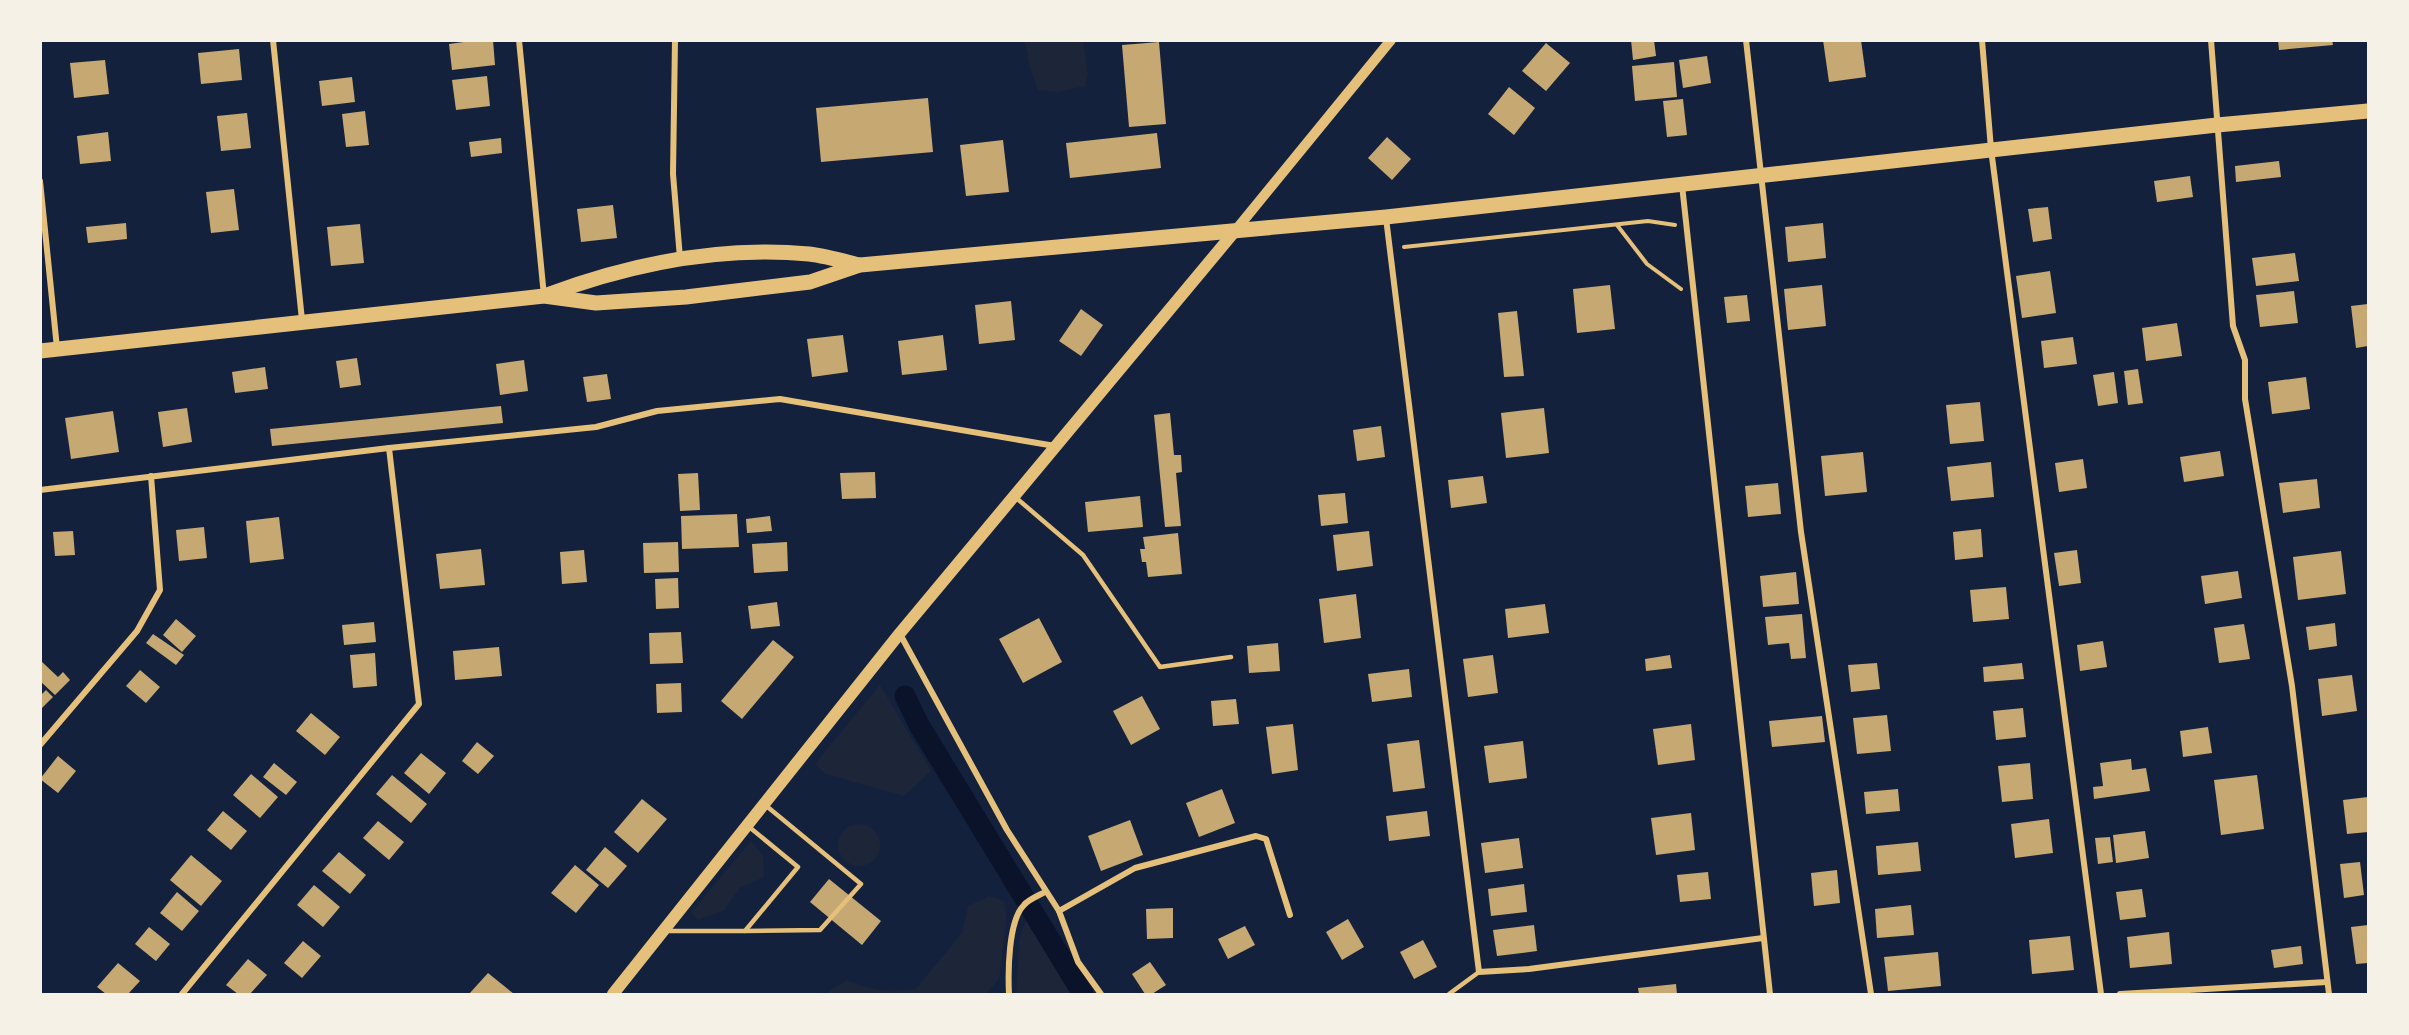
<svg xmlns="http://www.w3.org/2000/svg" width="2409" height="1035" font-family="Bitter,serif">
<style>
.green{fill:#1d2539}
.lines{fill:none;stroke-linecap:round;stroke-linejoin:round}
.canal{stroke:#0b132b;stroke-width:21}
.building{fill:#c6a872}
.path{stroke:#e5c07b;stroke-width:4}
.service{stroke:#e5c07b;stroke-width:4.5}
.minor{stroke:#e5c07b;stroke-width:6}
.tertiary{stroke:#e5c07b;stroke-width:10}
.secondary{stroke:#e5c07b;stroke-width:12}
.primary{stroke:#e5c07b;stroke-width:15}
</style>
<rect width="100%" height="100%" fill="#14213d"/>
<g class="green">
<polygon points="1025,41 1083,41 1088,75 1085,86 1058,92 1038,90 1030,68"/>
<polygon points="880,685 931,771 904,796 826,774 815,764"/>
<circle cx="859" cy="845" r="21"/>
<polygon points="751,841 763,856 764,877 740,888 724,910 698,920 691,913"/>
<path d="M 989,896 L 1004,901 L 1007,918 L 999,978 L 986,994 L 825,994 L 847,980 C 871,991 890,992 916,989 L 962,933 L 968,906 Z"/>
<polygon points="1029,912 1075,994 1016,994 1019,940"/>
</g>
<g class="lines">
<polyline class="canal" points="905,696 919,725 1083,994"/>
</g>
<g class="building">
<polygon points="478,40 493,40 495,65 452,70 449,44"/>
<polygon points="1631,40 1654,40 1656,56 1633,60"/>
<polygon points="1823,40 1861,40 1866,77 1829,82"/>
<polygon points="2278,40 2332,40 2333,45 2279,50"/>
<polygon points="1159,42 1166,124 1129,127 1122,45"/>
<polygon points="1546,43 1570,63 1546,91 1522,71"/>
<polygon points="239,49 242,80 201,84 198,53"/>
<polygon points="1707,56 1711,83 1683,88 1679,60"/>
<polygon points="105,60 109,94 74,98 70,63"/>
<polygon points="1674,62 1677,97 1635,101 1632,66"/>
<polygon points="487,76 490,106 456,110 452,80"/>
<polygon points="352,77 355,102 322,106 319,81"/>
<polygon points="1509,87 1535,108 1514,135 1488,114"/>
<polygon points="928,98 933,152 821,162 816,108"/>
<polygon points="1683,99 1687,135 1667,137 1663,101"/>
<polygon points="365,111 369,145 346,147 342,114"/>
<polygon points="247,113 251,148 221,151 217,116"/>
<polygon points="108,132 111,161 80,164 77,136"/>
<polygon points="1157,133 1161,168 1070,178 1066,143"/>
<polygon points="1387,137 1411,159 1392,180 1368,158"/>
<polygon points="501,138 502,153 471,157 469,142"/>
<polygon points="1003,140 1009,192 966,196 960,145"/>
<polygon points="2279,161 2281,177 2236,182 2235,166"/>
<polygon points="2190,176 2193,197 2157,202 2154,181"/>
<polygon points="234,189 239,230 211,233 206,192"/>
<polygon points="613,205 617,238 581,242 577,209"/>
<polygon points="2048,207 2052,239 2033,242 2028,209"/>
<polygon points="126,223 127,239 88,243 86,227"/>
<polygon points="1823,223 1826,258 1788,262 1785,227"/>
<polygon points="360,224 364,263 331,266 327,227"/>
<polygon points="2295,253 2299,281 2256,286 2252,258"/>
<polygon points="2050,271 2056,313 2022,318 2016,276"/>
<polygon points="1610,285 1615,329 1577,333 1573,289"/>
<polygon points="1822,285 1826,326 1788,330 1784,289"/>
<polygon points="2294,291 2298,323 2260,327 2256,295"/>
<polygon points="1747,295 1750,321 1727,323 1724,297"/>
<polygon points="1011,301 1015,340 979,344 975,305"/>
<polygon points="2368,304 2368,346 2356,348 2351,306"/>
<polygon points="1081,309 1103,325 1081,356 1059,341"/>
<polygon points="1517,311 1524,376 1504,377 1498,313"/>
<polygon points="2177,323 2182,356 2146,361 2142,328"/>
<polygon points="843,335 848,372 812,377 807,339"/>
<polygon points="943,335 947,370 902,375 898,341"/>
<polygon points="2073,337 2077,364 2044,368 2041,341"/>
<polygon points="357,358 361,385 340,388 336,361"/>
<polygon points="524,360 528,391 500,395 496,364"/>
<polygon points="265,367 268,389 235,393 232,372"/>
<polygon points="2138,369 2143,403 2128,405 2124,371"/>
<polygon points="2114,372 2118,403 2098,406 2093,375"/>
<polygon points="607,374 611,399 587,402 583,377"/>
<polygon points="2306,377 2310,409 2272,414 2268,382"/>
<polygon points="1980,402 1984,441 1950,444 1946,405"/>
<polygon points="501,406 503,423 272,446 270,429"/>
<polygon points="187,408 192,442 163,447 158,412"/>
<polygon points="1544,408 1549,453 1506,458 1501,413"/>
<polygon points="113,411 119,452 71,459 65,418"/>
<polygon points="1170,413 1174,455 1181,455 1182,472 1176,473 1181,526 1165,527 1154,415"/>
<polygon points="1381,426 1385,457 1357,461 1353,430"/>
<polygon points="2220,451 2224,476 2184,482 2180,457"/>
<polygon points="1863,452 1867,492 1825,496 1821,456"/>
<polygon points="2083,459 2087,488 2059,492 2055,463"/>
<polygon points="1991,462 1994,497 1951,501 1947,467"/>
<polygon points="875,472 876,498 842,499 840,473"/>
<polygon points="698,473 700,510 680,511 678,474"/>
<polygon points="1483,476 1487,503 1451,508 1448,480"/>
<polygon points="2317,479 2320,508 2283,513 2279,483"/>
<polygon points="1778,483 1781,514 1748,517 1745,486"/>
<polygon points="1345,493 1348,523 1321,526 1318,495"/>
<polygon points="1140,496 1143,527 1088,532 1085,502"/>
<polygon points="737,514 739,547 682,549 681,516"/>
<polygon points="770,516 772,531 747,533 746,519"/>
<polygon points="279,517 284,559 250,563 246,521"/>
<polygon points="204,527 207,558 179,561 176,530"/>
<polygon points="1981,529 1983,557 1955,560 1953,532"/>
<polygon points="73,531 75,555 55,556 53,532"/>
<polygon points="1369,531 1373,566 1337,571 1333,535"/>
<polygon points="1178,533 1182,574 1148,577 1146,562 1142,562 1140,549 1145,549 1143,537"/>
<polygon points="678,542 679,572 644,573 643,543"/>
<polygon points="787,542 788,571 754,573 752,544"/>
<polygon points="481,549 485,585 440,589 436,554"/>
<polygon points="584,550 587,582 562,584 560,552"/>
<polygon points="2077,550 2081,583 2059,586 2054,553"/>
<polygon points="2341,551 2346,594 2298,600 2293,557"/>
<polygon points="2238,571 2242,598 2205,604 2201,576"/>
<polygon points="1796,572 1799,604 1763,607 1760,576"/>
<polygon points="678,578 679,608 656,609 655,579"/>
<polygon points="2006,587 2009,619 1973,622 1970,590"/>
<polygon points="1356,594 1361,638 1324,643 1319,599"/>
<polygon points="777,602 780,626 751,629 748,606"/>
<polygon points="1545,604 1549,633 1508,638 1505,609"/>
<polygon points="1802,614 1806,658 1791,659 1789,643 1768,645 1765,617"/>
<polygon points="1039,618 1062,662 1023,683 999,639"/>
<polygon points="176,619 196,636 182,652 163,635"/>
<polygon points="374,622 376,642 344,645 342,625"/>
<polygon points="2335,623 2337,646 2309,650 2306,627"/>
<polygon points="2244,624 2250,659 2219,663 2214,628"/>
<polygon points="681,632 683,663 650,664 649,633"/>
<polygon points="153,634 184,655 176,665 146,643"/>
<polygon points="773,640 794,657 742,719 721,701"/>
<polygon points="2103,641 2107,667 2080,671 2077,645"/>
<polygon points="1278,643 1280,671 1249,673 1247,646"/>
<polygon points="499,647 502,676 455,680 453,651"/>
<polygon points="375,653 377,686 353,688 350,655"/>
<polygon points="1493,655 1498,693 1468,697 1463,659"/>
<polygon points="1670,655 1672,668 1646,671 1645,659"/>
<polygon points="40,660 58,677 63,672 70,680 55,695 40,681"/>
<polygon points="1877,663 1880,689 1851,692 1848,665"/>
<polygon points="2022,663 2024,679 1984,682 1983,667"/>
<polygon points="1409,669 1412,697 1372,702 1368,674"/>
<polygon points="140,670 160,687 146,703 126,686"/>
<polygon points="2352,675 2357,711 2322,716 2318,679"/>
<polygon points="681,683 682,712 657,713 656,684"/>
<polygon points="46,690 53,697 40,710 40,696"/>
<polygon points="1142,696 1160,729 1131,745 1113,711"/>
<polygon points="1236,699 1239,724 1213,726 1211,701"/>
<polygon points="2023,708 2026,737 1996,740 1993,711"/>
<polygon points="311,713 340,737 325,755 296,731"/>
<polygon points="1887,715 1891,751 1857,754 1853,718"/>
<polygon points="1822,716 1825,742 1772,747 1769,721"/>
<polygon points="1293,724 1298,770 1272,774 1266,727"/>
<polygon points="1691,724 1695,760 1658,765 1653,729"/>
<polygon points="2208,727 2212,753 2183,757 2180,731"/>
<polygon points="1419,740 1425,788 1393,792 1387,744"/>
<polygon points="1523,741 1527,778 1489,783 1484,746"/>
<polygon points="477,742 494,756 478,774 462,761"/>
<polygon points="421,753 446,773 429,794 404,773"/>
<polygon points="58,756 76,771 58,793 40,779"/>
<polygon points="2131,759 2132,770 2146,768 2150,791 2094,799 2093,787 2103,786 2100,763"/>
<polygon points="274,763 297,782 286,795 263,777"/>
<polygon points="2030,763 2033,799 2002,802 1998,766"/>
<polygon points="251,774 278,797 260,818 233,795"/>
<polygon points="392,775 427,804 411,823 376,794"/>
<polygon points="2257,775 2264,829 2221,835 2214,780"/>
<polygon points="1222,789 1235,823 1199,837 1186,803"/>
<polygon points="1898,789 1900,811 1866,814 1864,792"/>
<polygon points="2368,797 2368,832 2347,834 2343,800"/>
<polygon points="642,799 667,819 638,853 614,832"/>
<polygon points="223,811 247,831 231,850 207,830"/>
<polygon points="1427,811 1430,836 1389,841 1386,816"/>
<polygon points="1691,813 1695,850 1656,855 1651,818"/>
<polygon points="2049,819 2053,853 2015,858 2011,824"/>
<polygon points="1130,820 1143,855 1101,871 1088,836"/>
<polygon points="378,821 404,842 389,860 363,838"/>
<polygon points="2145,831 2149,858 2116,863 2113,835"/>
<polygon points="2110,837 2113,862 2098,864 2095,838"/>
<polygon points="1519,838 1523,868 1485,873 1481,843"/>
<polygon points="1918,842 1921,871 1878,875 1876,846"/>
<polygon points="605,847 627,866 608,888 586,870"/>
<polygon points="339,852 366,875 350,894 322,871"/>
<polygon points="191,855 222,881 201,906 170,880"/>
<polygon points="2360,862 2364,895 2344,898 2340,864"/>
<polygon points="575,865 599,885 576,913 551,893"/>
<polygon points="1837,870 1840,903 1814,906 1811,873"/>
<polygon points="1708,872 1711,899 1680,902 1677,875"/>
<polygon points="829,879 881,921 862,945 810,902"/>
<polygon points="1524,884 1527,912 1491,916 1488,889"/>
<polygon points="314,885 340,907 323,927 297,905"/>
<polygon points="2142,889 2146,917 2120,920 2116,892"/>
<polygon points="177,892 199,911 182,931 160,913"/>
<polygon points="1911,905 1914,935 1877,938 1875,909"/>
<polygon points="1173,908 1173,938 1147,939 1146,909"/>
<polygon points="1348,919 1364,947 1342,960 1326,932"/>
<polygon points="1534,925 1537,951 1497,956 1493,930"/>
<polygon points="2368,925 2368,963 2356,964 2351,927"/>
<polygon points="1245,926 1255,945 1228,959 1218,939"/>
<polygon points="149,927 170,944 156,961 135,944"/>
<polygon points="2169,932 2172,964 2130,968 2127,937"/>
<polygon points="2070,936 2074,970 2032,974 2029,940"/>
<polygon points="1423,940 1437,967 1414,979 1400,952"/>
<polygon points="303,941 321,956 302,978 284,963"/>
<polygon points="2301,946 2303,964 2274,968 2271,950"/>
<polygon points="1938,952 1941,986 1888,991 1884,957"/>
<polygon points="248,959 267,975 250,994 238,994 226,985"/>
<polygon points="1150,962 1166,985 1152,994 1145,994 1132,974"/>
<polygon points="118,963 140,981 128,994 106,994 97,987"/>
<polygon points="488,973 514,994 469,994"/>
<polygon points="1676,984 1677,994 1639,994 1638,988"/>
</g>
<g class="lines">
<g class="path">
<polyline points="1617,225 1647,264 1681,289"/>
<polyline points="1404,247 1648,221 1675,225"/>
</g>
<g class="service">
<polyline points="1014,496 1083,555 1160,667 1231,657"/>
<polyline points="667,931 745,931 798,867 748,826"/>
<polyline points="745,931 820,930 861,884 764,804"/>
<polyline points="1449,994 1479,972"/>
</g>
<g class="minor">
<polyline points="273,40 302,320"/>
<polyline points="519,40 544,296"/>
<polyline points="675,40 673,174 680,258"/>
<polyline points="1746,40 1801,532 1871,994"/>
<polyline points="1982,40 1991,149 2101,994"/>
<polyline points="2211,40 2233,326 2245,360 2245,399 2292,686 2329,994"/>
<polyline points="40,181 57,348"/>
<polyline points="1682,185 1770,994"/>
<polyline points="1386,218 1479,972 1529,969 1763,938"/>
<polyline points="40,490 389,448 596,427 657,411 780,399 1055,446"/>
<polyline points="900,634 1007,830 1059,911 1078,962 1101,994"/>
<polyline points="40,745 137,631 160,590 151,476"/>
<polyline points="1059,911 1135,868 1256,836 1266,839 1290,915"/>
<polyline points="182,994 419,704 389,448"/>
<path d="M 1009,994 C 1008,973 1008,921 1024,905 C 1029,899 1038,896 1045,892"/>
<polyline points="2120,994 2327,982"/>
</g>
<polyline class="tertiary" points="1235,231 1391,40"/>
<polyline class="secondary" points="613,994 900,633 1235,231"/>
<g class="primary">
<path d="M 547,295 C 630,264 720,246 809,254 C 826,256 843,261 859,265"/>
<polyline points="40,351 544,296 596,303 686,297 810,282 860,265 1386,217 2217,125 2368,111"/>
</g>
</g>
<rect width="2409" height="1035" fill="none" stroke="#f6f1e7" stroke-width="84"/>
</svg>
